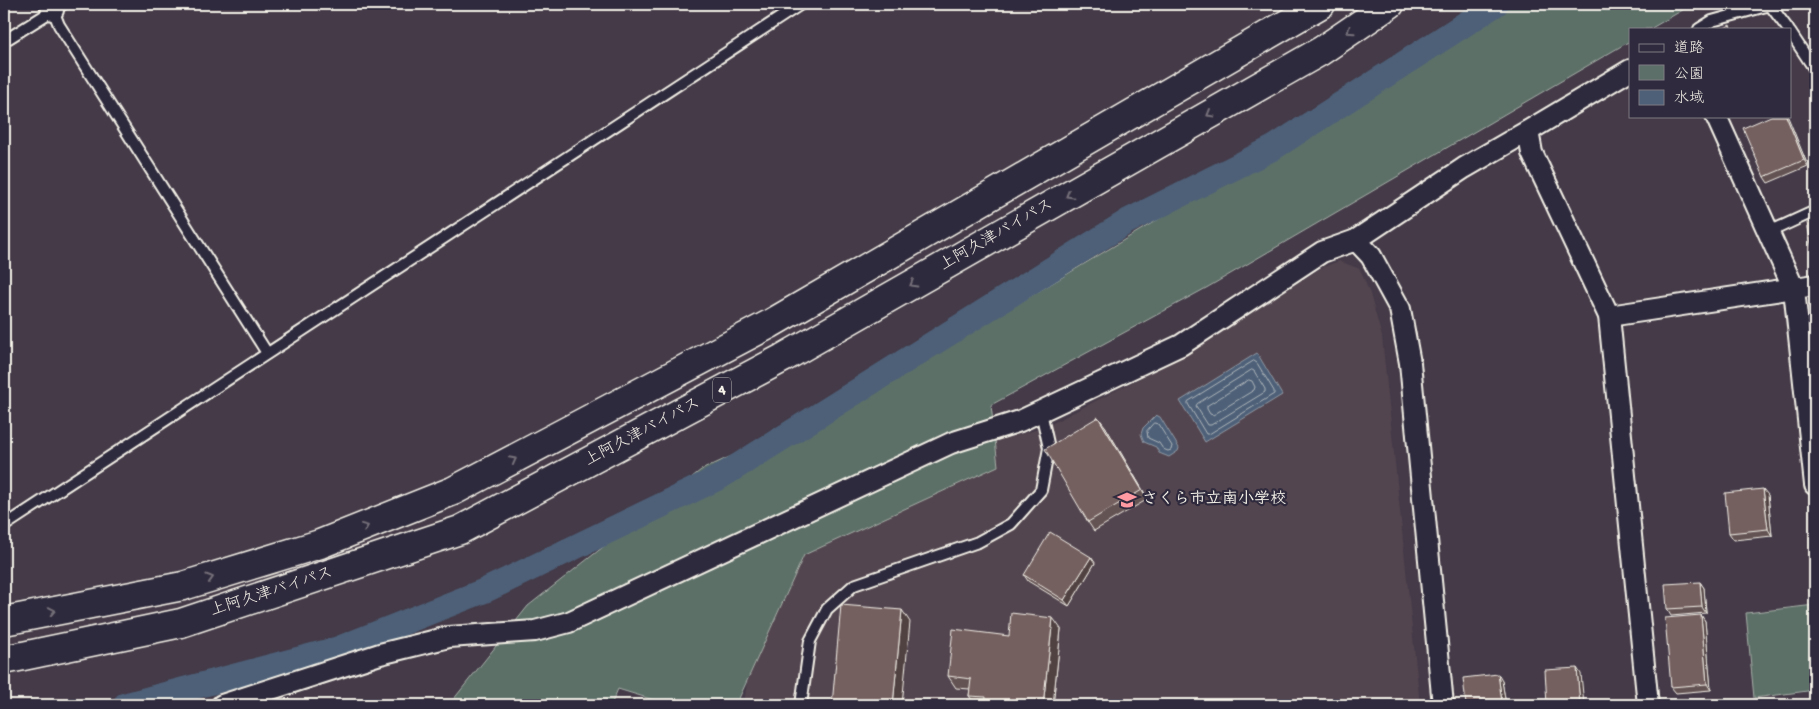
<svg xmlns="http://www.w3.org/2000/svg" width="1819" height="709" font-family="'Gochi Hand','Klee One',sans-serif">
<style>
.built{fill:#52454f}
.green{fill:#5c6f68;stroke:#a8b0a8}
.water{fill:#4d6078;stroke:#909aa5}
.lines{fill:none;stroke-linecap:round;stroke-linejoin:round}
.shore{stroke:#b1b7bb;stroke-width:1}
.canal{stroke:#4d6078;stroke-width:25}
.lane-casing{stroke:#f4f1e8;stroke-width:14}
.street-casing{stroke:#f4f1e8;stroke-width:24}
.highway-casing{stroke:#f4f1e8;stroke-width:31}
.lane{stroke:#2f2a3d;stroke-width:10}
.street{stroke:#2f2a3d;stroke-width:20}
.highway{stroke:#2f2a3d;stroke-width:28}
.wall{fill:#645353;stroke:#f4f1e8}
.shaded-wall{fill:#514343;stroke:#f4f1e8}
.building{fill:#746060;stroke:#f4f1e8}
.oneway{stroke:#747079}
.labels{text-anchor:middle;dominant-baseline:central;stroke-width:4.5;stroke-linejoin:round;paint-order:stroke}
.shield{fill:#2f2a3d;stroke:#b9b5b5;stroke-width:1}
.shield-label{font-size:15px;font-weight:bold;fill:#f4f1e8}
.street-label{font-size:16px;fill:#f4f1e8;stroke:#2f2a3d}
.poi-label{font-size:16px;font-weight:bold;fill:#f4f1e8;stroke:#2f2a3d;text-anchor:start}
</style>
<rect width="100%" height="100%" fill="#443a48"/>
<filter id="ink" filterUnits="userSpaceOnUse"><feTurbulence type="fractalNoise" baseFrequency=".02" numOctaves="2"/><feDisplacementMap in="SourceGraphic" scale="10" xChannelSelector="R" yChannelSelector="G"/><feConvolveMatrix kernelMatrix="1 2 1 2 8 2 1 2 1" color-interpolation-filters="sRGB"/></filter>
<g filter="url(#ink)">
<polygon class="built" points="1339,261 1360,269 1370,294 1382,337 1420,705 744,705 765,546 947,455 1043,428 1187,354 1321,268"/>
<g class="green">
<polygon points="1512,4 1693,4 1650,29 1630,29 1630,41 1208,287 991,405 998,466 804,555 736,705 670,705 618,689 611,705 449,705 528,606 701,470 871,392 1450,44"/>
<polygon points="1815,605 1815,690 1754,698 1746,613"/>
</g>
<g class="water">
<polygon points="1257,353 1282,395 1205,442 1180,401"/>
<polygon points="1156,415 1160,417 1179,448 1178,451 1169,457 1159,453 1156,447 1144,442 1141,434 1143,428"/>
</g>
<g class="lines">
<g class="shore">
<polygon points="1254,361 1257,363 1274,391 1274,394 1209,434 1206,434 1188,404 1188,402"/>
<polygon points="1252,370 1254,371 1265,389 1265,392 1211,425 1208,425 1196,406 1197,404"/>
<polygon points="1249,380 1252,381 1255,387 1254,390 1213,415 1210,414 1207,409 1207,406"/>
<polygon points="1154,423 1158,424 1172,446 1171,450 1168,451 1163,449 1159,443 1148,438 1147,431"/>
</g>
<polyline class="canal" points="125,705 337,649 486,590 720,477 1128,221 1273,148 1496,4"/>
<g class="lane-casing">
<g id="lane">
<polyline points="53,10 59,25 267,353"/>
<polyline points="1699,29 1712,21 1770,5 1788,29"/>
<polyline points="1790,32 1815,70"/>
<polyline points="4,41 63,4"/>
<polyline points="1769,232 1815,211"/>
<polyline points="4,526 801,4"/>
<polyline points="801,705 810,641 827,609 854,585 978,542 1011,524 1041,490 1049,448 1041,412"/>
</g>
</g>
<g class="street-casing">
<g id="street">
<polyline points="50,4 53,10"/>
<polyline points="1716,116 1794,289 1815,485"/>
<polyline points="1528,131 1532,153 1609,316 1648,705"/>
<polyline points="1356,240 1464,168 1528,131 1630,70"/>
<polyline points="1609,316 1815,285"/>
<polyline points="222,705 380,654 449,637 535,631 569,622 951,443 1020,421 1181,345 1322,252 1356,240 1371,256 1400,309 1410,363 1443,705"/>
</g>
</g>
<g class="highway-casing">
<g id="highway">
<polyline points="4,621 183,586 320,544 453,491 770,324 1321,4"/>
<polyline points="4,660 181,623 460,530 783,358 1321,51 1390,4"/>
</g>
</g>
<use href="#lane" class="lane"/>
<use href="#street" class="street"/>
<use href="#highway" class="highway"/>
</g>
<g class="wall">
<polygon points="1771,116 1787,116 1808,166 1768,183 1764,177"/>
<polygon points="1105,426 1148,499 1094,531 1088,522"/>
<polygon points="1768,495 1772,536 1734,540 1729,533"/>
<polygon points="1091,557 1095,563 1069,606 1028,581 1024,575"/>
<polygon points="1700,582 1704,588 1706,613 1671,616 1667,609"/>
<polygon points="1701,615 1705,621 1711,690 1676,693 1671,687"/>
<polygon points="1061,629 1053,705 976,705 969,696 970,689 956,688 948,676 1009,636"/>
<polygon points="1502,681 1506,705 1466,705"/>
</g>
<g class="shaded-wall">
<polygon points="1786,116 1788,117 1808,166 1804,160"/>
<polygon points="1098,417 1105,426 1148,499 1142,490"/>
<polygon points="1763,489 1768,495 1772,536 1768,529"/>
<polygon points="1091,557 1095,563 1069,606 1064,600"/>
<polygon points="1700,582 1704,588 1706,613 1702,607"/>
<polygon points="902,610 910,622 902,705 893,705"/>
<polygon points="1701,615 1705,621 1711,690 1707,684"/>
<polygon points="1053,618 1061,629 1053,705 1043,705"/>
<polygon points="1577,668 1581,674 1584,705 1580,705"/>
<polygon points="1498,674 1502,681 1506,705 1504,705 1502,702"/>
</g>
<g class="building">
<polygon points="1730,25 1731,29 1723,29"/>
<polygon points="1771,116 1786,116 1804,160 1764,177 1743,128"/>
<polygon points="1815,221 1815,259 1814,259 1807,223"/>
<polygon points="1098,417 1142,490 1088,522 1045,449"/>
<polygon points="1763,489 1768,529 1729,533 1725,493"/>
<polygon points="1050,532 1091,557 1064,600 1024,575"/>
<polygon points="1700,582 1702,607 1667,609 1665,584"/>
<polygon points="841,605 902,610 893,705 832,705"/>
<polygon points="1011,613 1053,618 1043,705 985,705 986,697 969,696 971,679 948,676 953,629 1009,636"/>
<polygon points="1701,615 1707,684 1671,687 1665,618"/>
<polygon points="1577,668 1580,705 1547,705 1545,670"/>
<polygon points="1498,674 1502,702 1476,705 1466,705 1463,678"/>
</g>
<defs><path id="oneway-chevron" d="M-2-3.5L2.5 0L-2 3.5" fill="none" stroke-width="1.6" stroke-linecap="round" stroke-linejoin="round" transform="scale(1.25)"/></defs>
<g class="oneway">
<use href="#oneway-chevron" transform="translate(1350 31) rotate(145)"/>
<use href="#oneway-chevron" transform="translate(1210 114) rotate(150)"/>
<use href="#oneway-chevron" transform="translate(1069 195) rotate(150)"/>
<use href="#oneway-chevron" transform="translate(913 284) rotate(150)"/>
<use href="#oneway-chevron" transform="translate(513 460) rotate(-28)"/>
<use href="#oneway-chevron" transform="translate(365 527) rotate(-22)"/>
<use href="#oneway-chevron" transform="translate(210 578) rotate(-17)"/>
<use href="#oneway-chevron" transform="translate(52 611) rotate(-11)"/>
</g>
</g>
<defs>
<g id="school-bare" transform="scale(1.5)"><path d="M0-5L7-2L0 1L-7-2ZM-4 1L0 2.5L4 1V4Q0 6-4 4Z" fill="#ff9aa2" stroke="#2f2a3d" stroke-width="2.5" paint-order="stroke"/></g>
</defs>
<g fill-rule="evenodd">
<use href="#school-bare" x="1127" y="500"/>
</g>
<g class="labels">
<rect class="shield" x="713" y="377.5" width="18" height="25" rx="4"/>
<g class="shield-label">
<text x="722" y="390">4</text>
</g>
<g class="street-label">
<text transform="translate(997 236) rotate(-30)">上阿久津バイパス</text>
<text transform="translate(643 433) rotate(-28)">上阿久津バイパス</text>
<text transform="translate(272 593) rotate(-18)">上阿久津バイパス</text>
</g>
<g class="poi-label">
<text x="1142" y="500">さくら市立南小学校</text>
</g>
</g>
<rect width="1819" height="709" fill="none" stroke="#2f2a3d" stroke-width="20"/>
<rect x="10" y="10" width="1799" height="689" fill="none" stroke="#f4f1e8" stroke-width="2" filter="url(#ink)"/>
<rect x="1629" y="28" width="162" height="90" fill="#2f2a3d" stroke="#7e7a81"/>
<rect x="1639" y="44" width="25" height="8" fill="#2f2a3d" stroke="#7e7a81"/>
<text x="1674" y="52" font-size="15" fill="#f4f1e8">道路</text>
<rect x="1639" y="65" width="25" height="15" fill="#5c6f68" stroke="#7e7a81"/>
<text x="1674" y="78" font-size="15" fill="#f4f1e8">公園</text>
<rect x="1639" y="90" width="25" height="15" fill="#4d6078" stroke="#7e7a81"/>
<text x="1674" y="102" font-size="15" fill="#f4f1e8">水域</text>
</svg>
